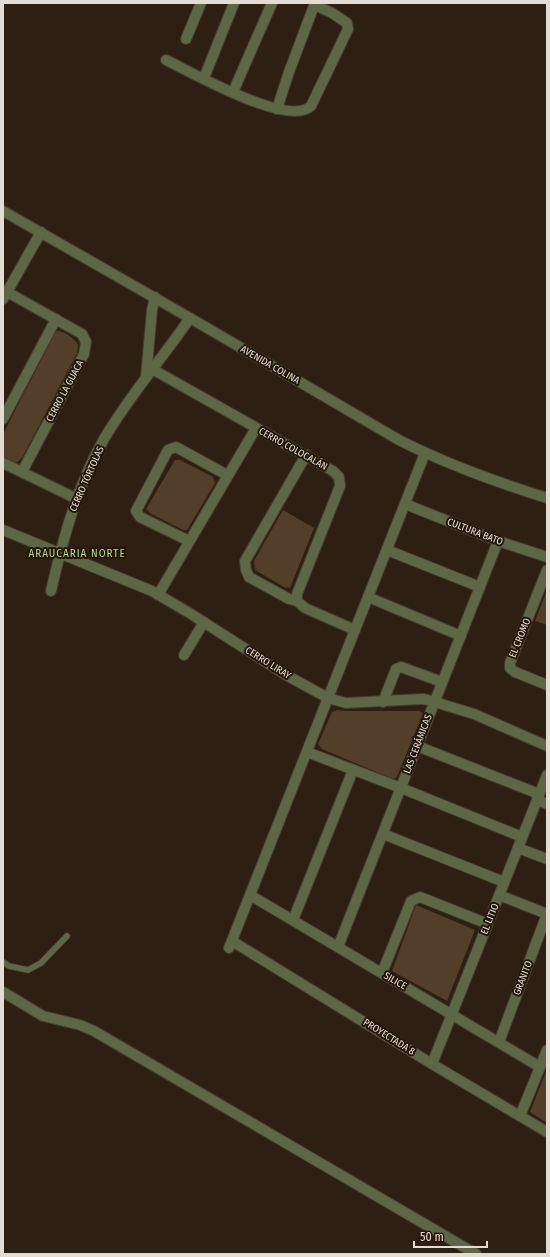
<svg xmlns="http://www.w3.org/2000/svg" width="550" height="1257" font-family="'Fira Sans Condensed',sans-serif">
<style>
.green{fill:#533e29}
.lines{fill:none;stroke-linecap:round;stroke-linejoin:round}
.lane-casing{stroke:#473a2e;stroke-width:7}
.street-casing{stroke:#473a2e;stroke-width:12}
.lane{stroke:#5d6646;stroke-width:5.5}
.street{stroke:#5d6646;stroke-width:10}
.labels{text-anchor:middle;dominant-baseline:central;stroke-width:4;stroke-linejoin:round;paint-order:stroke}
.street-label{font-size:10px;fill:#e4dbd3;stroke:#23160a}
.neighbourhood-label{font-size:11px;letter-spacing:1px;fill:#b6d48d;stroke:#23160a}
</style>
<rect width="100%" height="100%" fill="#2d2013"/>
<g class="green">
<path d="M 56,331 C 65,331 74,338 78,345 L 77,353 L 22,458 L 16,463 L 3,457 L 3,434 Z"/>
<polygon points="175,460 180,460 213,477 215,483 187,530 183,530 150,513 146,509"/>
<polygon points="283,510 314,528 290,588 284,587 255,570 254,561"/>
<polygon points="547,590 547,625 535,621"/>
<polygon points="337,710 345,711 419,711 423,713 397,777 393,779 322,749 318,744 332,712"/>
<polygon points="416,905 475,930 447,1001 392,971"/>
<polygon points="547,1069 547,1123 530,1112"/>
</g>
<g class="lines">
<g class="lane-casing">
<polyline id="lane" points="3,962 9,966 28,970 41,963 67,936"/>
</g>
<g class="street-casing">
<g id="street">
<polyline points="186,39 201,3"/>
<path d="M 166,60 C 191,72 289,128 311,106 L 348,29 L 347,23 L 332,13 L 315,5"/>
<polyline points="204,78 234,3"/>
<polyline points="233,92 272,3"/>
<polyline points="277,109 289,72 315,3"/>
<path d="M 3,211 L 190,318 L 399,440 C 446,464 496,482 547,498"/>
<polyline points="7,292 82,334 86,342 84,354 22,472"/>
<polyline points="3,299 41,232"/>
<polyline points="152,369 333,471 339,477 340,486 297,594 297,601"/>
<polyline points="146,377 152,310 155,297"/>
<polyline points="3,419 56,319"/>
<polyline points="306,455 245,561 246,570 249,577 289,599 297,601 305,608 355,630"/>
<polyline points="3,463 77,499"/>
<polyline points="405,504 498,541 547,557"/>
<polyline points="3,530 152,591 191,614 286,675 328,698 346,703 422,699 428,700 474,714 547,746"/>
<polyline points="189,541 140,517 136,511 168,450 176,447 227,475"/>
<polyline points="387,550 480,587"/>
<polyline points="547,570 510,663 510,668 515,672 547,685"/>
<path d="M 51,591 C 63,539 77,486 104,439 C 129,396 162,359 190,318"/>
<polyline points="158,595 256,428"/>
<polyline points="368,597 461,636"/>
<polyline points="184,655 204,622"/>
<polyline points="383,702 396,669 401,667 442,682"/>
<polyline points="417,746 539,794"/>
<polyline points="307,752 401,788 522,837"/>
<polyline points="537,800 547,804"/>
<polyline points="383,834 504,882"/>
<polyline points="518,848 547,859"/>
<polyline points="250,895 540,1067"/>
<polyline points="293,920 353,770"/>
<polyline points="232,941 432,1064 547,1132"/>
<polyline points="338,947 498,541"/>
<polyline points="229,948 425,453"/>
<polyline points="382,973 411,901 420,897 488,924"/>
<polyline points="3,992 43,1016 80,1025 94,1031 476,1254"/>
<polyline points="499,1042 547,914 499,895"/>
<polyline points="432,1064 547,775"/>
<polyline points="520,1116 547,1050"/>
</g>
</g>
<use href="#lane" class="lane"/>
<use href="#street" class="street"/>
</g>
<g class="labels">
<g class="street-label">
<text transform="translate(270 365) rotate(30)">AVENIDA COLINA</text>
<text transform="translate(65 391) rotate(-62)">CERRO LA GUACA</text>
<text transform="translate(293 449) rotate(29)">CERRO COLOCALÁN</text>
<text transform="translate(87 479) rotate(-66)">CERRO TÓRTOLAS</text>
<text transform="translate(475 532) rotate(21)">CULTURA BATO</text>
<text transform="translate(520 638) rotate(-68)">EL CROMO</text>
<text transform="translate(268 663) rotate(32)">CERRO LIRAY</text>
<text transform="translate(418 744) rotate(-69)">LAS CERÁMICAS</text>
<text transform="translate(490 919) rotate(-68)">EL LITIO</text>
<text transform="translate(523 978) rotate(-69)">GRANITO</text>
<text transform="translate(395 981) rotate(30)">SILICE</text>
<text transform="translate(389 1037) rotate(32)">PROYECTADA 8</text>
</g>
<g class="neighbourhood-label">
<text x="77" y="553">ARAUCARIA NORTE</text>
</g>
</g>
<rect width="550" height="1257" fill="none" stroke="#e4dbd3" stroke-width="8"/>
<path d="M414 1241v6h73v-6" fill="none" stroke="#e4dbd3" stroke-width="2"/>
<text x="420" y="1241" font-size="12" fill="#e4dbd3" stroke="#23160a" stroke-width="3" paint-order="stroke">50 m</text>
</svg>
